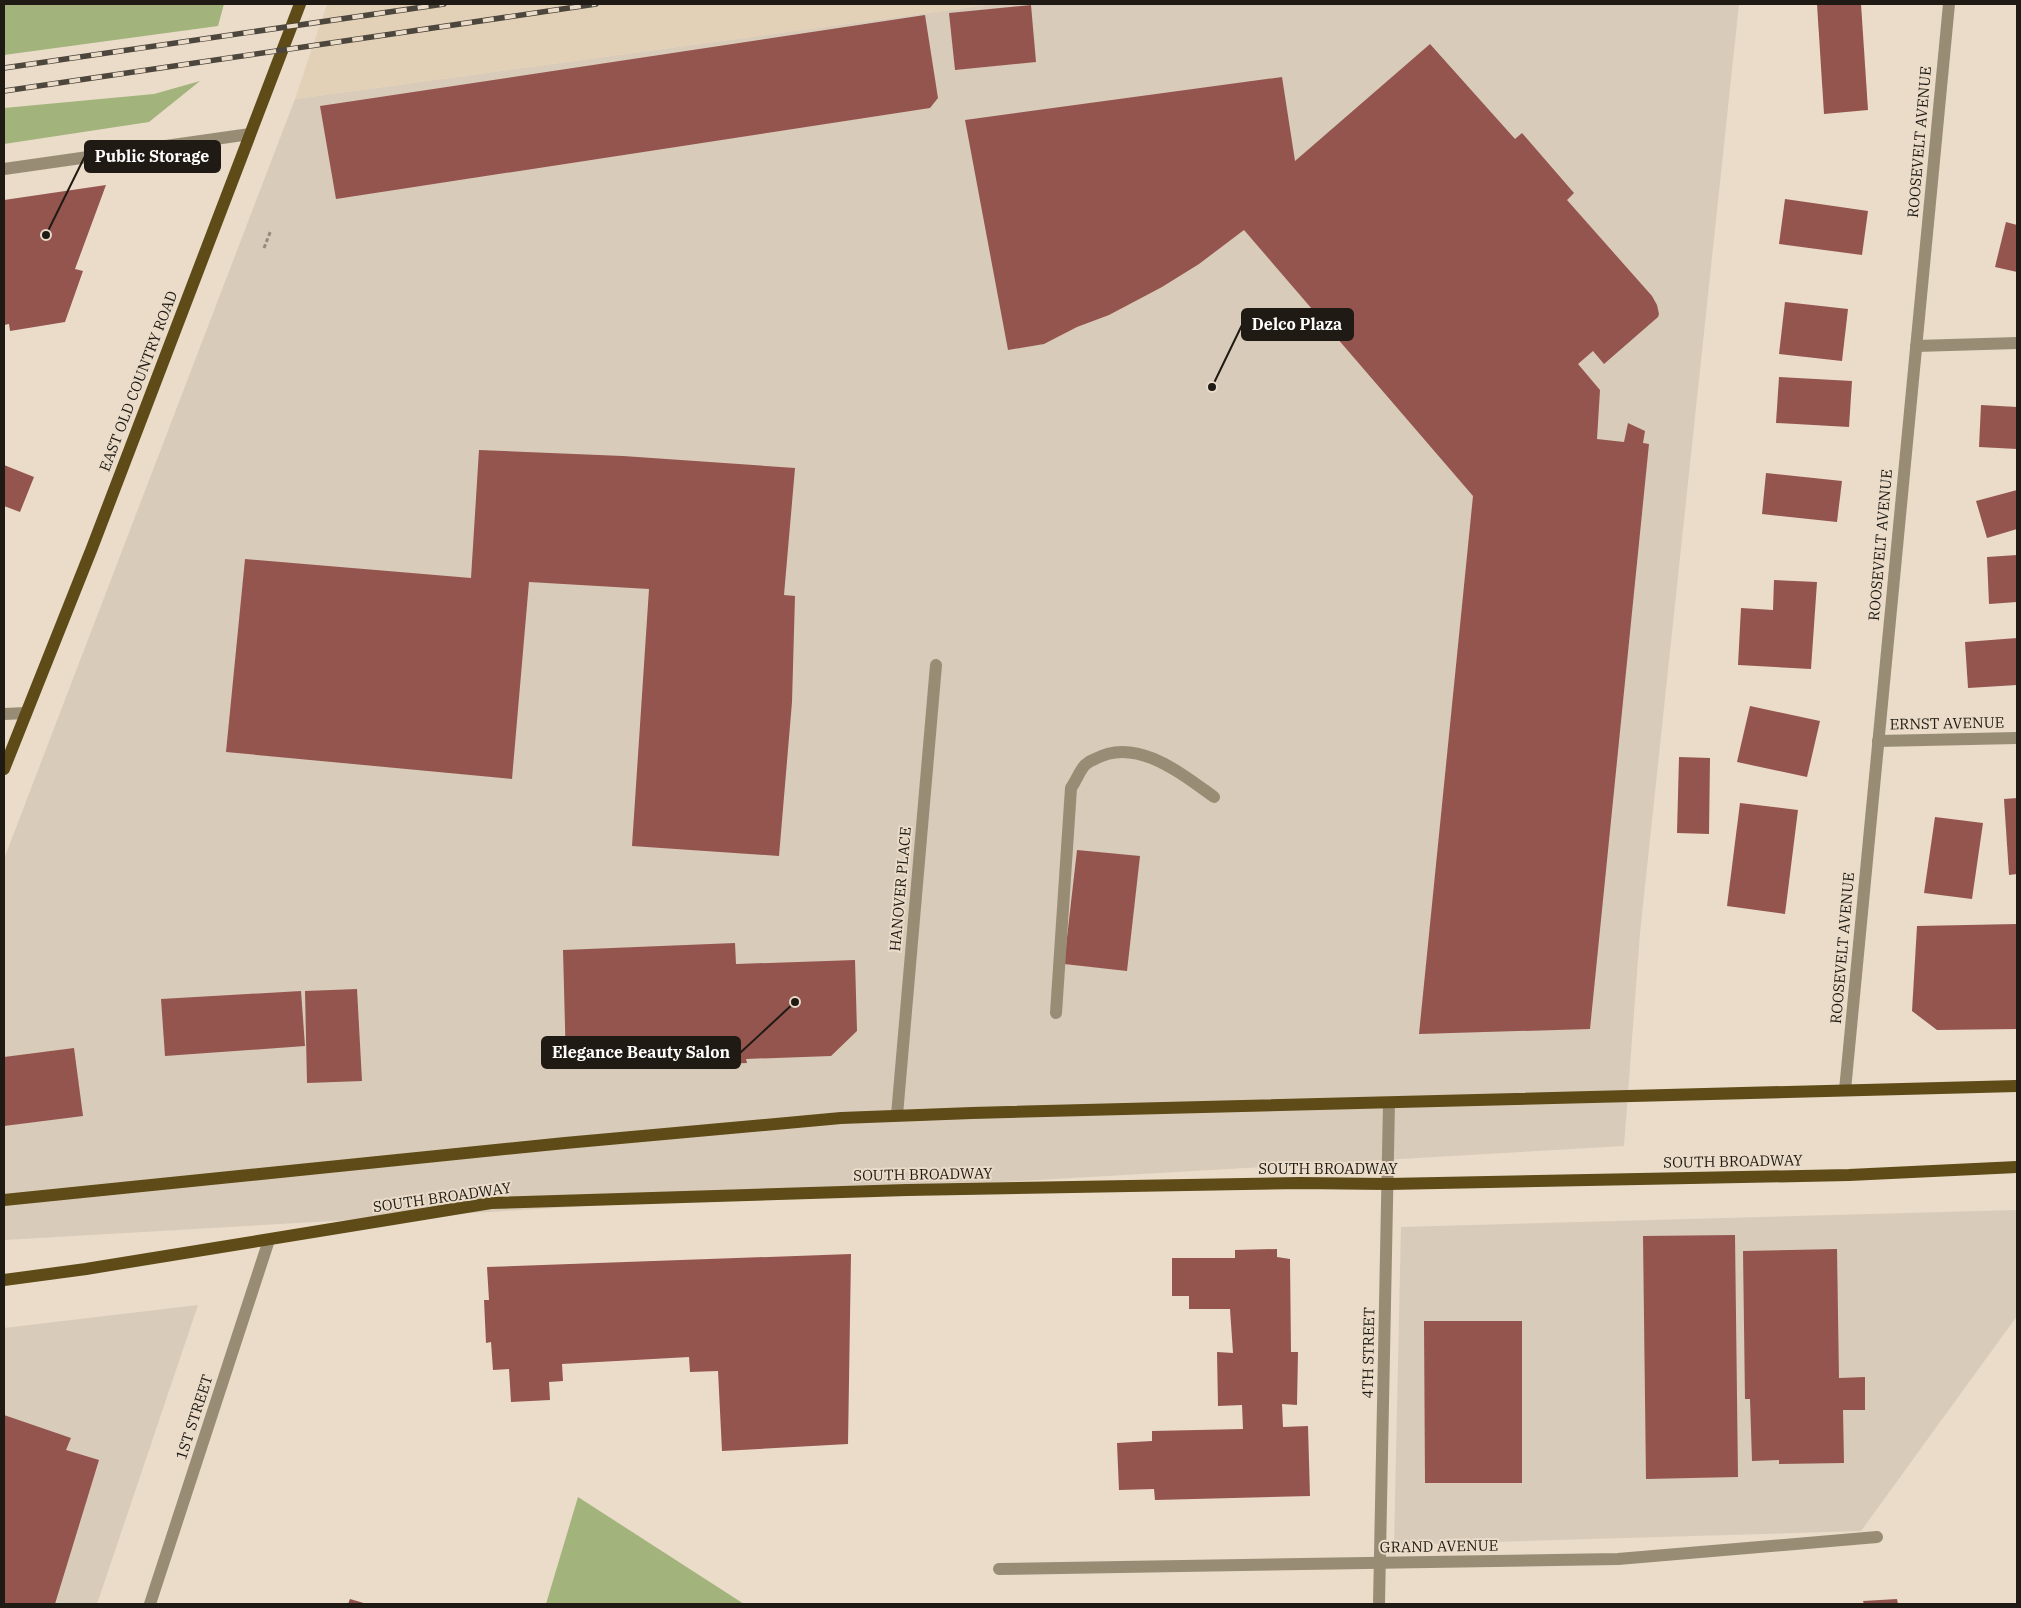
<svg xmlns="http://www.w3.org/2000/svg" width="2021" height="1608" font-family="'IBM Plex Serif',serif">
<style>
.commercial{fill:#d9cbb9}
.built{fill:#e2d1b7}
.green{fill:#a2b47c}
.building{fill:#94554e}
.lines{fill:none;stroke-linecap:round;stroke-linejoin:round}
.path{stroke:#958a7c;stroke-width:3;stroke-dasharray:4 2.5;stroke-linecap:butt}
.minor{stroke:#988d74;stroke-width:12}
.major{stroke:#5e4b17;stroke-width:12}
.rail-casing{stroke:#4d463c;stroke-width:5.5}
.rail{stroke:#eadcc9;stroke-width:4;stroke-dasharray:11;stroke-linecap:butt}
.labels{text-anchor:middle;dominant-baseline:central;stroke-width:4;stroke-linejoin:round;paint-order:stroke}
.street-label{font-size:15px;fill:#1f1a13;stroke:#eadcc9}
.leader{fill:none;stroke:#1f1a13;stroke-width:2}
.callout-dot{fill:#1f1a13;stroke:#eadcc9;stroke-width:2}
.callout{fill:#1f1a13;stroke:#1f1a13;stroke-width:2}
.callout-label{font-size:16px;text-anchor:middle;font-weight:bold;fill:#fff}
</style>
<rect width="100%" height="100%" fill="#eadcc9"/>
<g class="commercial">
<polygon points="994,4 1739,4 1640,933 1624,1146 4,1240 4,859 295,99"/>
<polygon points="2017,1210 2017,1316 1861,1531 1394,1545 1401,1227"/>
<polygon points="198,1305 97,1604 4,1604 4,1328"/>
</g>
<polygon class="built" points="327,4 994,4 295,99"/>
<g class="green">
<polygon points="4,4 224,4 218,26 4,55"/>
<polygon points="200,81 149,122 4,144 4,108 154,94"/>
<polygon points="578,1497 744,1604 546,1604"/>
</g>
<g class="building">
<polygon points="1817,4 1861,4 1868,110 1824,114"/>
<polygon points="1031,5 1036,62 955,70 949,13"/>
<polygon points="925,15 938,98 930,108 336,199 320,106"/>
<polygon points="1430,44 1515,139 1522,133 1574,193 1567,200 1652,296 1657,305 1659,314 1658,317 1604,364 1593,351 1578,364 1600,390 1597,439 1624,442 1628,423 1645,431 1643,443 1649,444 1590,1029 1419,1034 1473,496 1244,230 1199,264 1162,287 1109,315 1077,327 1044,344 1008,350 965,120 1282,77 1295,161"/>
<polygon points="106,185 75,269 83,271 65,322 10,331 9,324 4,325 4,200"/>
<polygon points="1785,199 1868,211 1862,255 1779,244"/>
<polygon points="2006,222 2017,225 2017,272 1995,267"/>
<polygon points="1785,302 1848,309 1842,361 1779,354"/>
<polygon points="1779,377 1852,381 1849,427 1776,423"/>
<polygon points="1981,405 2017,407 2017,449 1979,447"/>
<polygon points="479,450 623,456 795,468 784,595 795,596 792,702 779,856 632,846 649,589 529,582 512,779 226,752 245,559 471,578"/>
<polygon points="4,465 34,477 20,512 4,506"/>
<polygon points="1766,473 1842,481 1837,522 1762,514"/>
<polygon points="2017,490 2017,529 1987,538 1976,501"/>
<polygon points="2017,555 2017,602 1989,604 1987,557"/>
<polygon points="1774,580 1817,582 1811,669 1738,665 1741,608 1773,610"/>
<polygon points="2017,638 2017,685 1968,688 1965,642"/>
<polygon points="1750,706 1820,721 1807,777 1737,762"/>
<polygon points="1679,757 1710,758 1709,834 1677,833"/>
<polygon points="2017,798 2017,874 2009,875 2004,799"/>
<polygon points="1740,803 1798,810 1785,914 1727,906"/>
<polygon points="1935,817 1983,823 1972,899 1924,893"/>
<polygon points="1077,850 1140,856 1127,971 1064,964"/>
<polygon points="2017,924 2017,1029 1937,1030 1912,1011 1917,926"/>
<polygon points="735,943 736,964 855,960 857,1031 831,1056 746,1059 747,1063 680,1066 680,1059 566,1064 563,950"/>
<polygon points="357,989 362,1081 307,1083 305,991"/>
<polygon points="301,991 305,1046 165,1056 161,999"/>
<polygon points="74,1048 83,1116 4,1126 4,1057"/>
<polygon points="1735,1235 1738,1477 1646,1479 1643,1236"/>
<polygon points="1277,1249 1277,1257 1290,1259 1291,1352 1298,1352 1297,1405 1282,1404 1283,1427 1308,1426 1310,1496 1155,1500 1154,1489 1119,1490 1117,1443 1152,1441 1152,1431 1243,1429 1242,1405 1218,1406 1217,1352 1233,1353 1230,1309 1189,1309 1189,1296 1172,1296 1172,1258 1235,1258 1235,1250"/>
<polygon points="1837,1249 1839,1378 1865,1377 1865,1410 1843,1410 1844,1463 1779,1464 1779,1460 1752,1461 1750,1399 1745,1399 1743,1251"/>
<polygon points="851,1254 848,1444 722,1451 718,1371 690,1372 689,1357 562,1364 563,1381 549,1382 550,1400 511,1402 509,1369 493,1370 491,1342 486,1343 484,1300 489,1300 487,1267"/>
<polygon points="1424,1321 1522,1321 1522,1483 1425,1483"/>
<polygon points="4,1415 71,1438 66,1450 99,1460 55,1604 4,1604"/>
<polygon points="350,1599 367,1604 348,1604"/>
<polygon points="1897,1599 1898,1604 1864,1604 1863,1601"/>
</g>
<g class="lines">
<polyline class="path" points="264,248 271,230"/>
<g class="minor">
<polyline points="4,169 250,134"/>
<polyline points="1916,346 2017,343"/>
<polyline points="4,714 26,713"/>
<polyline points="1878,741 2017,738"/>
<path d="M 1056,1013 L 1071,788 C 1076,781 1080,770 1085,765 C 1088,762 1092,760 1095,759 C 1136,736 1182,774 1214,797"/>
<polyline points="1845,1090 1949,4"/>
<polyline points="897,1115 936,665"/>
<polyline points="999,1569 1618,1559 1877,1537"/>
<polyline points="150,1604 269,1240"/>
<polyline points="1379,1604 1389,1103"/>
</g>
<g class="major">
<polyline points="4,769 92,548 300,4"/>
<polyline points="4,1200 565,1143 841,1118 972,1113 2017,1086"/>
<polyline points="4,1280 86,1269 491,1203 907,1190 1299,1183 1388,1184 1849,1175 2017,1167"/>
</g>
<g class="rail-casing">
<g id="rail">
<polyline points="4,68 444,4"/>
<polyline points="4,91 596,4"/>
</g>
</g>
<use href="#rail" class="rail"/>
</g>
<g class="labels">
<g class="street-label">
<text transform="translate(1919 142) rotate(-85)">ROOSEVELT AVENUE</text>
<text transform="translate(138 381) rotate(-69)">EAST OLD COUNTRY ROAD</text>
<text transform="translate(1880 545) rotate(-85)">ROOSEVELT AVENUE</text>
<text transform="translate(1947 723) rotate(-1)">ERNST AVENUE</text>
<text transform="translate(900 889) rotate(-85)">HANOVER PLACE</text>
<text transform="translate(1842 948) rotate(-85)">ROOSEVELT AVENUE</text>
<text transform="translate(1733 1161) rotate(-1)">SOUTH BROADWAY</text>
<text x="1328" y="1168">SOUTH BROADWAY</text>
<text transform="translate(923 1174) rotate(-1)">SOUTH BROADWAY</text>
<text transform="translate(442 1197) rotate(-8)">SOUTH BROADWAY</text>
<text transform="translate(1368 1353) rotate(-89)">4TH STREET</text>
<text transform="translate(194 1417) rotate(-72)">1ST STREET</text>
<text transform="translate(1439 1546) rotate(-1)">GRAND AVENUE</text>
</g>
</g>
<path class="leader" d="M46 235L85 156M1212 387L1242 325M795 1002L740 1053"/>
<g class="callout-dot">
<circle cx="46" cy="235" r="5"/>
<circle cx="1212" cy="387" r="5"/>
<circle cx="795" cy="1002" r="5"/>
</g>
<g class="callout">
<rect x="85" y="141" width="135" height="31" rx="5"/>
<rect x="1242" y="309" width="111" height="31" rx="5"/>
<rect x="542" y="1037" width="198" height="31" rx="5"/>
</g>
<g class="callout-label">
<text x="152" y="162">Public Storage</text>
<text x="1297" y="330">Delco Plaza</text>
<text x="641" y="1058">Elegance Beauty Salon</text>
</g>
<rect width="2021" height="1608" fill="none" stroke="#1f1a13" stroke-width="10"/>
</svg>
